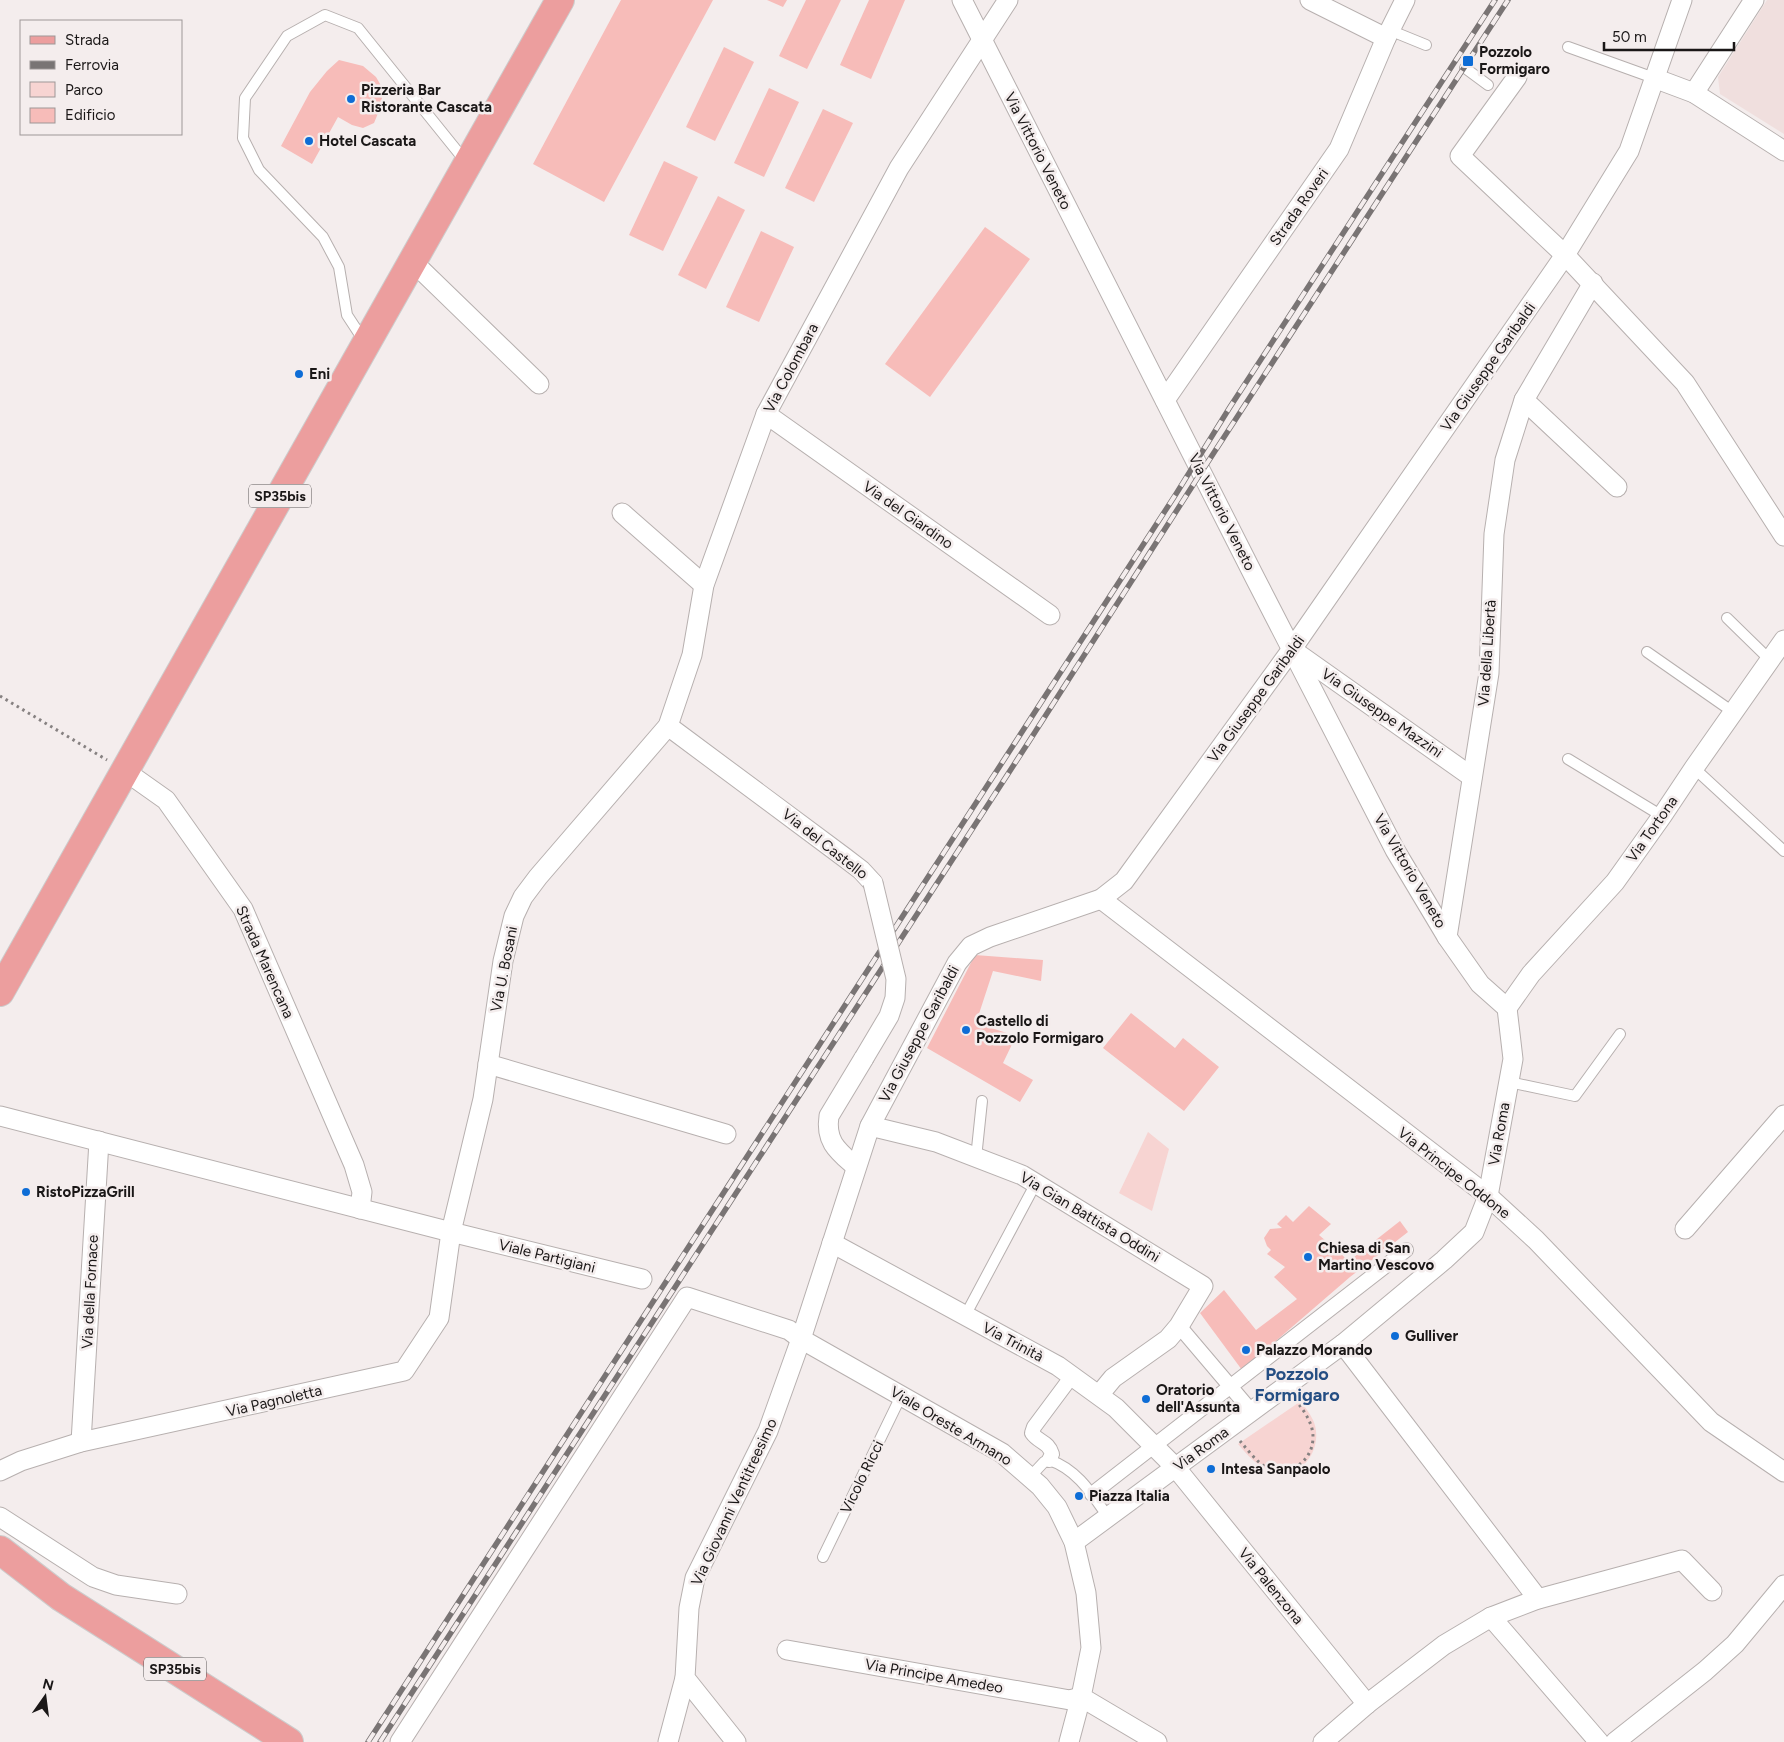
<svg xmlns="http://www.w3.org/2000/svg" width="1784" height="1742" font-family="Figtree,sans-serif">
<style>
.built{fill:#f0dfde}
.green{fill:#f7d4d2}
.building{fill:#f7bcb9}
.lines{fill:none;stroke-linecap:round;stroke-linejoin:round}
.service-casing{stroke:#b7b0af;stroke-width:12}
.pedestrian-casing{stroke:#b7b0af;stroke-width:16}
.minor-casing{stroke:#b7b0af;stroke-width:21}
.primary-casing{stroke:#cdcccc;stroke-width:30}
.path{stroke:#868181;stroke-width:3;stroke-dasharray:2.5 4;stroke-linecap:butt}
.service{stroke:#fff;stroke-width:10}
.pedestrian{stroke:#fff;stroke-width:14}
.minor{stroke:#fff;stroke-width:19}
.primary{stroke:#ec9e9e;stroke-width:28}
.rail-casing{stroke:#797474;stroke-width:5.5}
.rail{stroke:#f4eded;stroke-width:4;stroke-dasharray:11;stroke-linecap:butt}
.minor-bridge-casing{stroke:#b7b0af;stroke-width:21;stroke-linecap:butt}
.minor-bridge{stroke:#fff;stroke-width:19}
.poi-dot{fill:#0e6dd6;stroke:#f4eded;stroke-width:2}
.labels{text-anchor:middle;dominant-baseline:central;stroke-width:5;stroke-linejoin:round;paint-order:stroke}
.shield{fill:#f4eded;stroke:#5b5757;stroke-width:1}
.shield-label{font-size:14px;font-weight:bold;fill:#1a1717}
.poi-label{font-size:15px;font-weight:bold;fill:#1a1717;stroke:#f4eded;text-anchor:start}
.street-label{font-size:15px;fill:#1a1717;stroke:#f4eded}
.quarter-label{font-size:18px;font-weight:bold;fill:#254e83;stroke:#f4eded}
</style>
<rect width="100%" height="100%" fill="#f4eded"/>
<polygon class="built" points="1767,0 1784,0 1784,134 1720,94 1718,77"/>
<g class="green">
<polygon points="1148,1132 1169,1149 1152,1211 1119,1193"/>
<path d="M 1301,1401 C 1305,1407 1310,1414 1313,1420 C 1324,1444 1306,1477 1278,1473 C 1260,1470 1249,1457 1238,1444 Z"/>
</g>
<g class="building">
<polygon points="621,0 713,0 604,202 533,164"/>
<polygon points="767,0 787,0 783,7"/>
<polygon points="806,0 841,0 807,69 779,56"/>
<polygon points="869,0 905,0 871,79 840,65"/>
<polygon points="724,47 754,62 715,141 686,127"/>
<polygon points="339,60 363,66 376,77 383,89 381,106 374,123 363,128 352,125 338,117 312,164 281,146 310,92 327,71"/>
<polygon points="769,88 799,102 764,177 734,163"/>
<polygon points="823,109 853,123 814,202 785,188"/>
<polygon points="664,161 698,177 663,251 629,235"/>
<polygon points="718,196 745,210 706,289 678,275"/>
<polygon points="985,227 1030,259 930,397 885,364"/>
<polygon points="761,231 794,247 759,322 726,307"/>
<polygon points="975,955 1043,960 1041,981 993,971 976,1023 1016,1036 1003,1063 1033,1080 1020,1102 927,1048"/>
<polygon points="1131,1013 1175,1048 1183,1038 1219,1067 1184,1111 1103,1048"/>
<polygon points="1309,1206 1331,1224 1319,1235 1349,1261 1400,1221 1408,1232 1350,1277 1242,1370 1200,1313 1224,1290 1256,1330 1297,1299 1274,1277 1285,1267 1267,1254 1271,1250 1267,1246 1264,1238 1270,1229 1282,1228 1277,1224 1286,1215 1293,1222"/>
</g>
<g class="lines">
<g class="service-casing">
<g id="service">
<polyline points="1399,34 1426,45"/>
<polyline points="1568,47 1654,78"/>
<polyline points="1465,68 1488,85"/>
<polyline points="364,341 347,315 339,267 323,237 259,170 243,138 245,98 287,36 325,15 358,28 466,162"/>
<polyline points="1727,618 1769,659"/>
<polyline points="1647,652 1733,712"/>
<polyline points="1568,759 1662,816"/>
<polyline points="1694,768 1784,851"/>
<polyline points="1509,1082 1575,1096 1620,1034"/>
<polyline points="976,1158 982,1101"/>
<polyline points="965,1316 1036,1183"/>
<path d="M 1030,1477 L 1044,1462 L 1049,1460 C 1077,1469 1092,1494 1108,1517"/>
<polyline points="823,1557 901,1396"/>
</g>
</g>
<g class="pedestrian-casing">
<g id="pedestrian">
<polyline points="1179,1326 1252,1412"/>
<path d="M 1049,1460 L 1052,1454 C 1048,1441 1039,1443 1032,1433 L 1034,1427 L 1072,1376"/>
<polyline points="1092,1494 1406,1250"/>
</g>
</g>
<g class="minor-casing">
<g id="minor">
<polyline points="962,0 1255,578 1395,850 1447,937 1480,984 1507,1008"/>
<polyline points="1310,0 1386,38"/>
<polyline points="1517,77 1460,156 1565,255 1685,383 1784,536"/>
<polyline points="1654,78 1694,93 1784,151"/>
<polyline points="1694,93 1754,0"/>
<polyline points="412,261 539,384"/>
<polyline points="1165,400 1339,149 1386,38 1405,0"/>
<polyline points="1524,400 1617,487"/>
<polyline points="766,414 1050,615"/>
<polyline points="622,513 704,585"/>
<polyline points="1294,651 1472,777"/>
<polyline points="668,726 844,857 861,870 873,883"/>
<polyline points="125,771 166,800 243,909 354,1165 362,1192 360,1209"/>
<polyline points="1101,899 1488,1196 1536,1240 1711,1422 1784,1472"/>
<polyline points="1447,937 1489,673 1494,534 1505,460 1524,400 1593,283"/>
<polyline points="1507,1008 1531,974 1615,882 1662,816 1694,768 1784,640"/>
<polyline points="488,1064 726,1134"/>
<polyline points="0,1116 451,1232 642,1279"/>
<polyline points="870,1126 936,1142 1022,1175 1203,1286 1179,1326 1168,1339 1113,1378 1099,1395"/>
<path d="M 856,1167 C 838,1151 825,1142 829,1116 L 864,1058"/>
<polyline points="1685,1229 1784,1115"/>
<polyline points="832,1243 1058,1366 1116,1408 1176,1468 1367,1704"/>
<polyline points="1343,1344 1538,1599"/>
<polyline points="81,1442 99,1141"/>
<polyline points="0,1471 21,1461 81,1442 404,1371 439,1318 451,1232 483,1099 503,961 514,916 523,897 538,877 668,726 692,655 704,585 766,414 899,168 1008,0"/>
<polyline points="0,1517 93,1577 116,1585 177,1594"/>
<polyline points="1074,1542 1343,1344 1444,1260 1474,1232 1488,1196 1513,1059 1507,1008"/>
<polyline points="1491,1617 1599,1742"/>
<polyline points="787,1650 1070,1700 1081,1697"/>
<polyline points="400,1742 687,1297 789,1330 801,1339 1002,1453 1040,1486 1057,1507 1074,1542 1086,1593 1091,1648 1081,1697 1157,1742"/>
<polyline points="668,1742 685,1678"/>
<polyline points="736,1742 685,1678 689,1608 695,1578 768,1431 801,1339 870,1126 957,963 971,946 990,937 1101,899 1124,881 1292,649 1565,255 1629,151 1682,0"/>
<polyline points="1069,1742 1081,1697"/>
<polyline points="1323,1742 1367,1704 1444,1645 1491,1617 1538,1599 1682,1560 1712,1591"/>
<polyline points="1615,1742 1705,1671 1735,1644 1784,1585"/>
</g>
</g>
<g class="primary-casing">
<g id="primary">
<polyline points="0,992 560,0"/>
<polyline points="0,1550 61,1597 289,1742"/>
</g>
</g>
<g class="path">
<polyline points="0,696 107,760"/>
<path d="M 1240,1441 C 1247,1449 1255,1460 1264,1466 C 1287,1478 1313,1463 1313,1437 C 1313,1422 1303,1410 1295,1399"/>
</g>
<use href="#service" class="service"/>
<use href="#pedestrian" class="pedestrian"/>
<use href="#minor" class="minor"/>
<use href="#primary" class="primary"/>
<g class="rail-casing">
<g id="rail">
<polyline points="368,1742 1176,494 1230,407 1495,0"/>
<polyline points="380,1742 1028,743 1202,471 1508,0"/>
</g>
</g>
<use href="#rail" class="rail"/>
<g class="minor-bridge-casing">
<polyline id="minor-bridge" points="864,1058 889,1016 895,998 896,979 873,883"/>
</g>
<use href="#minor-bridge" class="minor-bridge"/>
</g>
<g class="poi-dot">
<rect x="1462" y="55" width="12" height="12" rx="2.5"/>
<circle cx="351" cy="99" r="5"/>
<circle cx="309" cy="141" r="5"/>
<circle cx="299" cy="374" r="5"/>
<circle cx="966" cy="1030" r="5"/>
<circle cx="26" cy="1192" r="5"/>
<circle cx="1308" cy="1257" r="5"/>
<circle cx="1395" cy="1336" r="5"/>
<circle cx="1246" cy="1350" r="5"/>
<circle cx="1146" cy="1399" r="5"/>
<circle cx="1211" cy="1469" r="5"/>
<circle cx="1079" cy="1496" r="5"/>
</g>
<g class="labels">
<g class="shield">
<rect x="249" y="484.5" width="62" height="23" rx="4"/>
<rect x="144" y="1657.5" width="62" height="23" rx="4"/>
</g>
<g class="shield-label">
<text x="280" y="496">SP35bis</text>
<text x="175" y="1669">SP35bis</text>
</g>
<g class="poi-label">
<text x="1479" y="52">Pozzolo<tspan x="1479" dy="17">Formigaro</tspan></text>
<text x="361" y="90">Pizzeria Bar<tspan x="361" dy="17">Ristorante Cascata</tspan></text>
<text x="319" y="141">Hotel Cascata</text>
<text x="309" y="374">Eni</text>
<text x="976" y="1021">Castello di<tspan x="976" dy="17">Pozzolo Formigaro</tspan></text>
<text x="36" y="1192">RistoPizzaGrill</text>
<text x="1318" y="1248">Chiesa di San<tspan x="1318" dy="17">Martino Vescovo</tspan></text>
<text x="1405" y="1336">Gulliver</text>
<text x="1256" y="1350">Palazzo Morando</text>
<text x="1156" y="1390">Oratorio<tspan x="1156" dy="17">dell'Assunta</tspan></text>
<text x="1221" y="1469">Intesa Sanpaolo</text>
<text x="1089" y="1496">Piazza Italia</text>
</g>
<g class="street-label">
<text transform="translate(1038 151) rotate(63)">Via Vittorio Veneto</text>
<text transform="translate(1299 207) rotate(-55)">Strada Roveri</text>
<text transform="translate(1488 367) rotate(-55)">Via Giuseppe Garibaldi</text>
<text transform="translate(791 368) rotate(-62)">Via Colombara</text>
<text transform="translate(1222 512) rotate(63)">Via Vittorio Veneto</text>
<text transform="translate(908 515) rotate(35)">Via del Giardino</text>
<text transform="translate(1487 653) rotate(-86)">Via della Libertà</text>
<text transform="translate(1256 699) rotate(-54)">Via Giuseppe Garibaldi</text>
<text transform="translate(1382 713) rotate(35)">Via Giuseppe Mazzini</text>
<text transform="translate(1652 829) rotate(-55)">Via Tortona</text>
<text transform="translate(825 844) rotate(38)">Via del Castello</text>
<text transform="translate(1410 871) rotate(60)">Via Vittorio Veneto</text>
<text transform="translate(265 962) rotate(66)">Strada Marencana</text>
<text transform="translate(504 969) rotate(-79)">Via U. Bosani</text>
<text transform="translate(919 1034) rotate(-62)">Via Giuseppe Garibaldi</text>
<text transform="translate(1499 1134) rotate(-80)">Via Roma</text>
<text transform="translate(1454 1173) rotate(38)">Via Principe Oddone</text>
<text transform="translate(1090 1217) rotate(31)">Via Gian Battista Oddini</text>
<text transform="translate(547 1256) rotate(14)">Viale Partigiani</text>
<text transform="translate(90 1292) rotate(-87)">Via della Fornace</text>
<text transform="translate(1013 1342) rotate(28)">Via Trinità</text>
<text transform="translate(274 1401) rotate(-13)">Via Pagnoletta</text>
<text transform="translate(951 1426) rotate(31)">Viale Oreste Armano</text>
<text transform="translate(1201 1449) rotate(-36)">Via Roma</text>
<text transform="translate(862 1477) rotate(-64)">Vicolo Ricci</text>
<text transform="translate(734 1502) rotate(-65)">Via Giovanni Ventitreesimo</text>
<text transform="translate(1271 1586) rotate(51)">Via Palenzona</text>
<text transform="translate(934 1676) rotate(10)">Via Principe Amedeo</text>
</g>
<g class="quarter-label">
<text x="1297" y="1374">Pozzolo<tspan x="1297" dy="21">Formigaro</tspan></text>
</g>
</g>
<rect x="20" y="20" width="162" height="115" fill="#f4eded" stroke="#9d9797"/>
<rect x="30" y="36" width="25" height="8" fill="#ec9e9e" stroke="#9d9797"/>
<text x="65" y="45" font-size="15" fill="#1a1717">Strada</text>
<rect x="30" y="61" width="25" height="8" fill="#797474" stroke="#9d9797"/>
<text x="65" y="70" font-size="15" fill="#1a1717">Ferrovia</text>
<rect x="30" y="82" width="25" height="15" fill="#f7d4d2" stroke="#9d9797"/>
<text x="65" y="95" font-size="15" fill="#1a1717">Parco</text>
<rect x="30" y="108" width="25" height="15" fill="#f7bcb9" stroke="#9d9797"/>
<text x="65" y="120" font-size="15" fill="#1a1717">Edificio</text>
<g transform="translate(45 1697) rotate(14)" stroke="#f4eded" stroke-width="4" paint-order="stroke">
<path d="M0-4L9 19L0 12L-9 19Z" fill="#1a1717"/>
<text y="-8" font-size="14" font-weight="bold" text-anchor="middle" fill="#1a1717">N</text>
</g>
<path d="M1604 42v8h130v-8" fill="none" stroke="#1a1717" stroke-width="2.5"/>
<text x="1612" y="42" font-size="15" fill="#1a1717" stroke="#f4eded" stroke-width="4" paint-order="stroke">50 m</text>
</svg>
